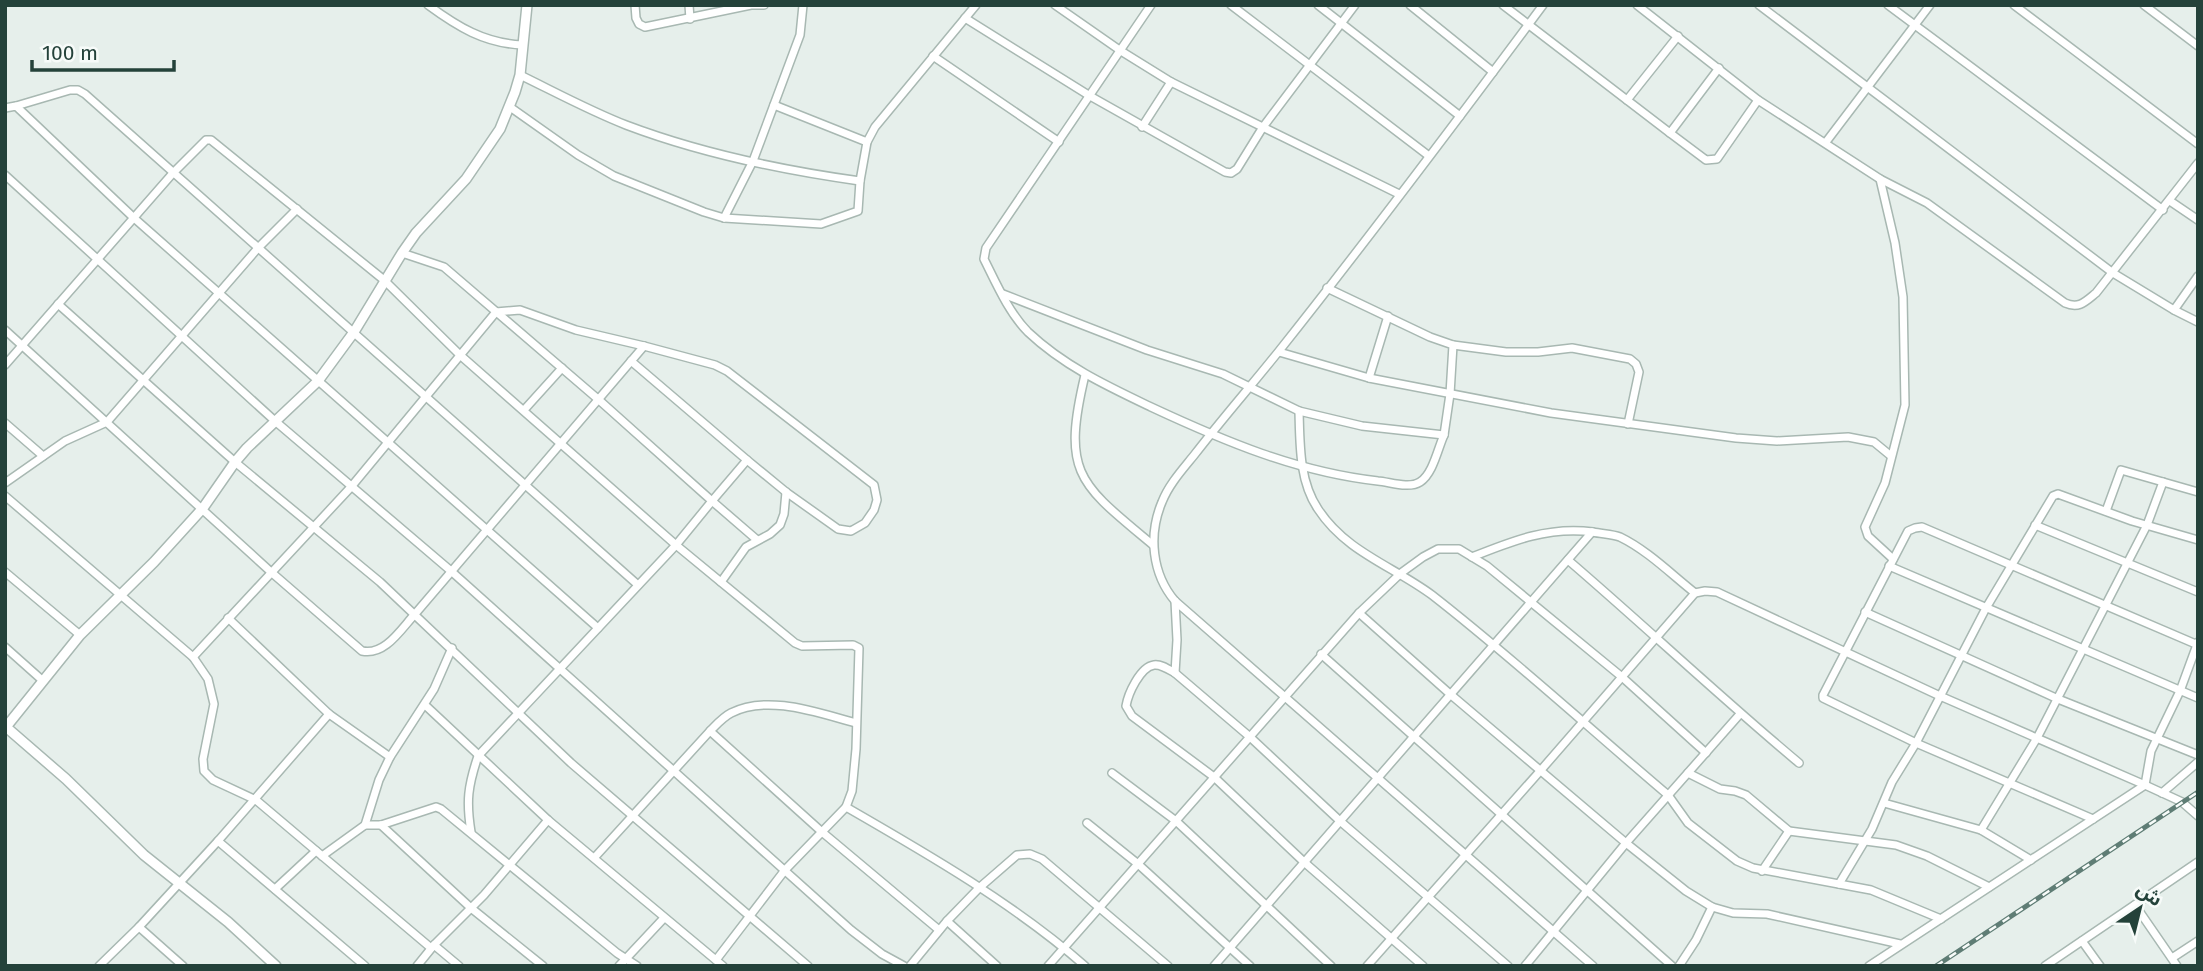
<svg xmlns="http://www.w3.org/2000/svg" width="2203" height="971" font-family="'Fira Sans','Noto Sans Arabic',sans-serif">
<style>
.lines{fill:none;stroke-linecap:round;stroke-linejoin:round}
.minor-casing{stroke:#a8b8b2;stroke-width:10}
.tertiary-casing{stroke:#a8b8b2;stroke-width:12}
.minor{stroke:#fff;stroke-width:7}
.tertiary{stroke:#fff;stroke-width:9}
.rail-casing{stroke:#5f7d75;stroke-width:5}
.rail{stroke:#f7fbf9;stroke-width:2.5;stroke-dasharray:8;stroke-linecap:butt}
</style>
<rect width="100%" height="100%" fill="#e6efeb"/>
<g class="lines">
<g class="minor-casing">
<g id="minor">
<path d="M 428,5 C 458,27 484,43 522,45"/>
<polyline points="635,5 636,18 639,24 645,27 751,5 764,5"/>
<polyline points="689,5 690,19"/>
<polyline points="1055,5 1121,51 1171,82 1399,194"/>
<path d="M 1151,5 L 986,248 L 984,259 C 996,283 1009,313 1028,332 C 1064,366 1107,386 1151,407 C 1224,441 1297,472 1378,481 C 1390,482 1409,489 1420,482 C 1433,474 1438,448 1444,435"/>
<polyline points="1231,5 1429,156"/>
<polyline points="1318,5 1460,116"/>
<polyline points="1410,5 1493,72"/>
<polyline points="1503,5 1670,133 1719,68"/>
<path d="M 1543,5 C 1456,122 1369,238 1279,351 C 1251,386 1222,419 1195,454 C 1183,469 1169,484 1162,502 C 1148,535 1152,574 1175,601 L 1593,966"/>
<path d="M 1637,5 L 1758,100 L 1880,179 L 1927,203 L 2065,303 C 2079,309 2085,302 2096,293 L 2198,163"/>
<polyline points="1759,5 2113,273 2174,310 2198,322"/>
<polyline points="1888,5 2163,210"/>
<polyline points="2014,5 2198,144"/>
<polyline points="2144,5 2198,46"/>
<polyline points="965,18 1090,96 1225,172 1231,173 1237,169 1263,127 1355,5"/>
<polyline points="933,56 1059,142"/>
<path d="M 520,75 C 555,92 590,111 626,125 C 700,153 781,170 860,181 L 867,142 L 875,127 L 976,5"/>
<polyline points="1627,100 1678,36"/>
<polyline points="774,105 867,142"/>
<polyline points="16,106 70,90 78,90 85,94 638,585"/>
<polyline points="510,107 578,155 614,176 704,212 724,218 821,224 858,211 860,181"/>
<polyline points="5,108 16,106 134,218 598,628"/>
<polyline points="1142,127 1171,82"/>
<polyline points="1670,133 1706,160 1717,159 1758,100"/>
<polyline points="1826,142 1930,5"/>
<polyline points="5,175 275,421 451,571 851,930 882,954 904,966"/>
<polyline points="1880,179 1895,243 1903,297 1905,405 1885,483 1865,527 1868,536 1893,559"/>
<polyline points="2170,201 2198,220"/>
<polyline points="724,218 753,161 800,35 803,5"/>
<path d="M 402,253 L 444,267 L 599,400 L 712,501 L 676,545 L 478,756 C 468,786 466,801 471,832"/>
<polyline points="1003,294 1147,350 1223,374 1299,411 1362,426 1444,435 1450,394 1453,345 1430,337 1327,288"/>
<polyline points="58,304 235,462 380,582 571,763 808,966"/>
<polyline points="2174,310 2198,276"/>
<path d="M 5,330 L 271,572 L 362,651 C 385,656 401,629 415,614 L 644,346"/>
<polyline points="1453,345 1506,352 1538,352 1572,348 1630,359 1636,364 1639,372 1628,424"/>
<polyline points="1279,352 1369,378 1551,413 1736,438 1777,441 1848,437 1874,442 1891,456"/>
<polyline points="631,361 747,460 712,501 756,539"/>
<polyline points="5,365 173,173 206,140 211,140 384,280 460,355 676,545 795,643 802,646 853,645 859,648 856,749 852,791 846,807 785,870 716,960"/>
<path d="M 1085,375 C 1061,475 1080,484 1153,545"/>
<polyline points="1369,378 1388,316"/>
<polyline points="524,410 562,368"/>
<path d="M 1299,411 C 1300,444 1299,481 1318,509 C 1346,552 1393,566 1432,595 C 1513,658 1590,729 1668,795 L 1688,823 L 1737,861 L 1753,868 L 1871,890 L 1941,919"/>
<polyline points="5,423 43,456"/>
<polyline points="5,483 65,441 107,422 258,248 297,209"/>
<polyline points="5,496 193,657 208,679 214,704 203,759 204,771 213,780 256,800 431,948"/>
<polyline points="2106,511 2121,470 2198,492"/>
<polyline points="2035,525 2198,592"/>
<path d="M 1472,557 C 1512,541 1549,526 1593,532 C 1602,534 1612,534 1620,537 C 1647,550 1671,574 1695,593"/>
<path d="M 1568,560 C 1646,627 1720,697 1799,763"/>
<polyline points="1889,566 2198,698"/>
<polyline points="5,572 80,635"/>
<polyline points="721,582 746,547 770,534 780,525 784,514 786,492"/>
<polyline points="1865,612 2058,699 2198,755"/>
<polyline points="1359,613 1450,694 1626,843 1686,891 1712,907 1733,913 1767,914 1900,944"/>
<polyline points="228,618 329,714 390,757"/>
<polyline points="5,647 42,680"/>
<polyline points="1321,654 1672,966"/>
<polyline points="193,657 351,487 496,312 520,310 576,330 644,346 715,365 727,371 874,485 877,500 874,510 865,523 851,531 838,529 786,492 747,460"/>
<polyline points="1175,673 1177,640 1175,601"/>
<polyline points="425,705 548,820 723,966"/>
<polyline points="710,731 822,832 939,930"/>
<polyline points="1112,773 1176,821 1331,966"/>
<polyline points="1688,773 1720,789 1735,791 1746,795 1789,831 1896,845 1927,856 1989,887"/>
<polyline points="2145,785 2151,751 2180,691 2198,642"/>
<polyline points="2162,793 2198,762"/>
<polyline points="1884,803 1981,830 2031,860"/>
<path d="M 846,807 C 926,853 1016,905 1085,966"/>
<polyline points="2093,819 1916,743 1823,698 1823,695 1908,531 1915,528 1922,527 2198,645"/>
<polyline points="1087,823 1138,864 1250,966"/>
<polyline points="365,825 381,825 436,807 441,809 617,953 637,966"/>
<polyline points="381,825 471,908 543,966"/>
<polyline points="1981,830 2037,738 2147,525 2163,482"/>
<polyline points="218,841 365,966"/>
<polyline points="322,856 365,825 379,780 390,757 434,689 452,648"/>
<path d="M 595,857 L 710,731 C 716,725 723,717 731,713 C 768,694 818,713 856,723"/>
<polyline points="1762,871 1789,831"/>
<polyline points="1839,884 1872,829 1892,782 1916,743 1986,608 2053,496 2058,494 2132,521 2198,540"/>
<polyline points="275,889 316,851"/>
<polyline points="2135,905 2177,966"/>
<polyline points="947,921 997,966"/>
<polyline points="139,927 183,966"/>
<polyline points="2082,941 2100,966"/>
<polyline points="434,945 459,966"/>
<polyline points="2172,958 2198,941"/>
<polyline points="99,966 139,927 218,841 329,714"/>
<polyline points="417,966 434,945 484,895 548,820"/>
<polyline points="619,966 664,918"/>
<polyline points="910,966 947,921 979,888 1017,855 1030,854 1042,859 1168,966"/>
<polyline points="1048,966 1359,613 1401,573 1423,557 1438,549 1459,549 1487,566 1622,677 1706,753"/>
<polyline points="1214,966 1592,532"/>
<polyline points="1367,966 1541,770 1695,593 1705,591 1717,592 1940,696 2145,785 2182,802 2198,816"/>
<path d="M 1423,966 L 1304,862 L 1214,777 L 1132,716 L 1126,706 C 1128,694 1140,667 1154,665 C 1161,664 1168,669 1175,673 L 1250,737 L 1340,821 L 1508,966"/>
<polyline points="1525,966 1626,843 1740,714"/>
<polyline points="1679,966 1696,940 1712,907"/>
<polyline points="1869,966 2145,785"/>
<polyline points="2045,966 2198,862"/>
</g>
</g>
<g class="tertiary-casing">
<polyline id="tertiary" points="276,966 228,922 144,855 66,779 6,727 80,635 154,562 203,508 235,462 247,448 318,381 354,332 402,253 416,233 466,179 500,129 515,92 520,75 527,5"/>
</g>
<use href="#minor" class="minor"/>
<use href="#tertiary" class="tertiary"/>
<g class="rail-casing">
<polyline id="rail" points="1936,966 2198,792"/>
</g>
<use href="#rail" class="rail"/>
</g>
<rect width="2203" height="971" fill="none" stroke="#24423a" stroke-width="14"/>
<g transform="translate(2140 908) rotate(35)" stroke="#f7fbf9" stroke-width="5" paint-order="stroke">
<path d="M0-5L12 26L0 18L-12 26Z" fill="#24423a"/>
<text y="-10" font-size="19" font-weight="bold" text-anchor="middle" fill="#24423a">ش</text>
</g>
<path d="M32 60v10h142v-10" fill="none" stroke="#24423a" stroke-width="3.5"/>
<text x="42" y="60" font-size="21" fill="#24423a" stroke="#f7fbf9" stroke-width="5" paint-order="stroke">100 m</text>
</svg>
